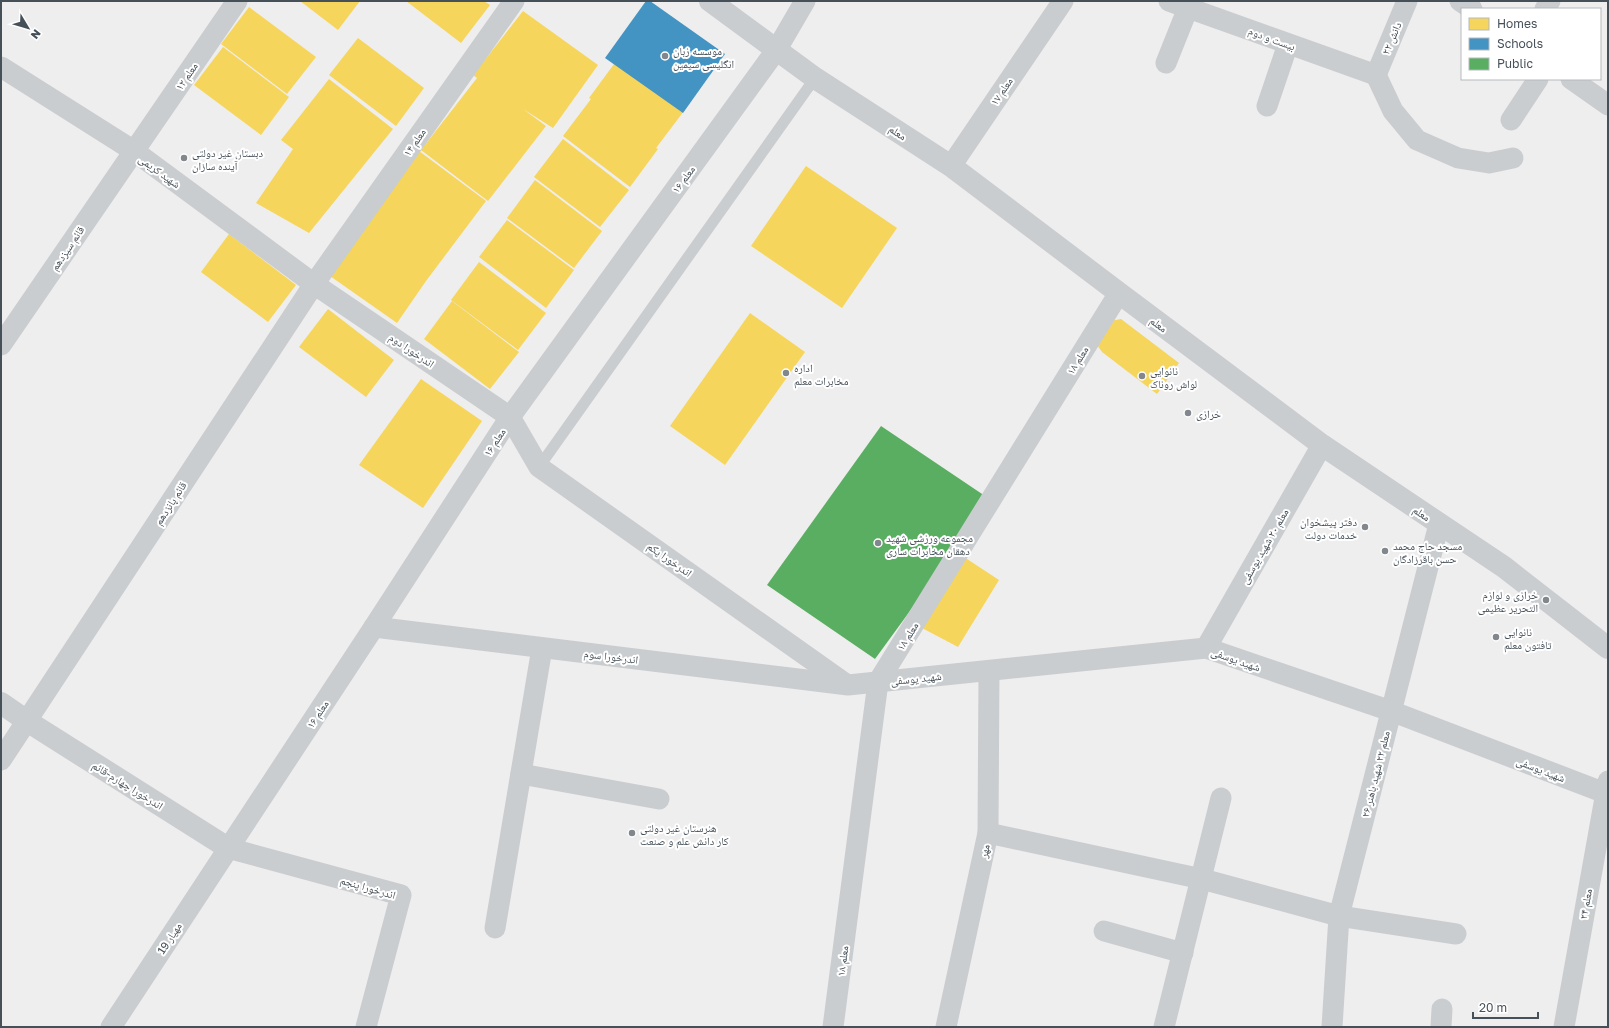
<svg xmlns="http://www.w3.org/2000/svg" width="1609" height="1028" font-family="'Golos Text','Noto Naskh Arabic',sans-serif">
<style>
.homes{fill:#f6d55c}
.schools{fill:#4393c3}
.public{fill:#5aae61}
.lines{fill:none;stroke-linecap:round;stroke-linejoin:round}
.service{stroke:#cacdcf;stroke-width:11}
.minor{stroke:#cacdcf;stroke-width:21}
.tertiary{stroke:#cacdcf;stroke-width:22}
.secondary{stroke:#cacdd0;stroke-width:22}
.poi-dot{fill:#81878d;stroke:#fff;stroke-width:1.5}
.labels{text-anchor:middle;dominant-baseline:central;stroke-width:4;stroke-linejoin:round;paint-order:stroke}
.street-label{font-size:11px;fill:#465059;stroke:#fff}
.poi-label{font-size:11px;fill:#465059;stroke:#fff;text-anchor:start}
</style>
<rect width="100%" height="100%" fill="#efeeee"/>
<g class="homes">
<polygon points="300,1 360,1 338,30"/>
<polygon points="406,1 484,1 490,5 461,43"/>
<polygon points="249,7 316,57 287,94 221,44"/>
<polygon points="523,11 598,65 553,128 523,109 546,126 488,201 421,150 477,78 473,75"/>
<polygon points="358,38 424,88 396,126 329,75"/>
<polygon points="223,47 289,97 261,135 194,85"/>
<polygon points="617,60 684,111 656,148 658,149 630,187 563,136 591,99 589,98"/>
<polygon points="329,79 393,129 309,233 256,203 293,149 281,140"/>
<polygon points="563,139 629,190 600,227 534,177"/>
<polygon points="419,151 486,201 426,281 397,323 330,276"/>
<polygon points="806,166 897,228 842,308 751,246"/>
<polygon points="535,180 602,231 574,268 507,218"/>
<polygon points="507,220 574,270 546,308 479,257"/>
<polygon points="229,234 296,285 268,322 201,272"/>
<polygon points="479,262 546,313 518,350 451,300"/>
<polygon points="452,301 519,352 490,389 424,339"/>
<polygon points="328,309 394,360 366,397 299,347"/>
<polygon points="750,313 805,352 725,465 670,426"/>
<polygon points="1121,319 1179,363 1157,394 1102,352 1095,342 1110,321"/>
<polygon points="421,379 482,421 423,508 359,465"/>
<polygon points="964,557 999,580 958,647 922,628"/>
</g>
<polygon class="schools" points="646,1 650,1 725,54 683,113 605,58"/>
<polygon class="public" points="881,426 991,500 875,659 767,585"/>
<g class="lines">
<polyline class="service" points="539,467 815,78"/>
<g class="minor">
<polyline points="1169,1 1376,75"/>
<polyline points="1460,1 1472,9"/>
<polyline points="1545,9 1550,1"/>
<polyline points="1166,63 1188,8"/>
<polyline points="1,67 134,151 314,284 510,417 539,467 846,684"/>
<polyline points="1376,75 1393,111 1417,140 1458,158 1489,163 1513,158"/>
<polyline points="1376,75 1407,1"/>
<polyline points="1571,79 1608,105"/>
<polyline points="1267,106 1288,44"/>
<polyline points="1511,120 1538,79"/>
<polyline points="951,166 1063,1"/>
<polyline points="1,345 237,1"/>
<polyline points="374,627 848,685 1206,648 1391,711 1605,793"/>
<polyline points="1206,648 1322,445"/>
<polyline points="1,760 314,284 514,1"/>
<polyline points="521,774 659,799"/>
<polyline points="988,833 1202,879 1339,916 1456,934"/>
<polyline points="228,848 401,895 366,1027"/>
<polyline points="495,928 542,648"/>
<polyline points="1104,931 1183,953"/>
<polyline points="111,1027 374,627 510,417 777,49 805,1"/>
<polyline points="833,1027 878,682 1119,293"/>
<polyline points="946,1027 988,833 989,671"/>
<polyline points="1164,1027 1221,798"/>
<polyline points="1332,1027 1339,916 1439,524"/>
<polyline points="1441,1027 1442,1009"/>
<polyline points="1564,1027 1608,781"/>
</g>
<polyline class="tertiary" points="1,703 27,721 228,848"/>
<polyline class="secondary" points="710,1 815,78 951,166 1119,293 1322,445 1504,567 1608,648"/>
</g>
<g class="poi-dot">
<circle cx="665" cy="56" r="4"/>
<circle cx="184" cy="158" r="4"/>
<circle cx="786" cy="373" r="4"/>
<circle cx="1142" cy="376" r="4"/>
<circle cx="1188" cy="413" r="4"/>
<circle cx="1365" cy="527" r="4"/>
<circle cx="878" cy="543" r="4"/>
<circle cx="1385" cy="551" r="4"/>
<circle cx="1546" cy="600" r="4"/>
<circle cx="1496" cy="637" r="4"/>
<circle cx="632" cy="833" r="4"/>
</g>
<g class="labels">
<g class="street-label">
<text transform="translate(1272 38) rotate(20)">بیست و دوم</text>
<text transform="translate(1391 38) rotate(-67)">دانش ۲۲</text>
<text transform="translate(186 76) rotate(-56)">معلم ١٢</text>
<text transform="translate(1001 91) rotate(-56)">معلم ١٧</text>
<text transform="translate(898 132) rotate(33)">معلم</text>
<text transform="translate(414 142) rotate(-55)">معلم ۱۴</text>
<text transform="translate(160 171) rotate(36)">شهید کریمی</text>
<text transform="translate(683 179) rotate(-54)">معلم ۱۶</text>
<text transform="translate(67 248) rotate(-56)">قائم سیزدهم</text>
<text transform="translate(1159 324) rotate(37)">معلم</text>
<text transform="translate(412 350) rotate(34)">اندرخورا دوم</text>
<text transform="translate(1077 360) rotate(-58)">معلم ۱۸</text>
<text transform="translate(494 442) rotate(-57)">معلم ۱۶</text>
<text transform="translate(170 503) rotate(-57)">قائم پانزدهم</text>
<text transform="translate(1422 513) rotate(34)">معلم</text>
<text transform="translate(1264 546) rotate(-60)">معلم ۲۰ شهید یوسفی</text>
<text transform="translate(670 559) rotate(35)">اندرخورا یکم</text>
<text transform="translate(907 636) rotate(-58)">معلم ۱۸</text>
<text transform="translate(611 656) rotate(7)">اندرخورا سوم</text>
<text transform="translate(1236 659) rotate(19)">شهید یوسفی</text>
<text transform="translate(916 678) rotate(-6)">شهید یوسفی</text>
<text transform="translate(317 714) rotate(-57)">معلم ۱۶</text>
<text transform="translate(1541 769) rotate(21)">شهید یوسفی</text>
<text transform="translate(1375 774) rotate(-76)">معلم ۲۲ شهید باهنر ۲۶</text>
<text transform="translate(128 785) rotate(32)">اندرخورا چهارم-قائم</text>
<text transform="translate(984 851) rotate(-78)">مهر</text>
<text transform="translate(368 887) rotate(16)">اندرخورا پنجم</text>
<text transform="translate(1585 904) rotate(-80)">معلم ۲۴</text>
<text transform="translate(169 938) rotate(-57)">مهیار 19</text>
<text transform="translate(842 961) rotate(-83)">معلم ۱۸</text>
</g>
<g class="poi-label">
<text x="673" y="50">موسسه زبان<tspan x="673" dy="13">انگلیسی سیمین</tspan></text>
<text x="192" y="152">دبستان غیر دولتی<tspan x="192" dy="13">آینده سازان</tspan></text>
<text x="794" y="367">اداره<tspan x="794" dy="13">مخابرات معلم</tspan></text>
<text x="1150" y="370">نانوایی<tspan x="1150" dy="13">لواش روناک</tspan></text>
<text x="1196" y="413">خرازی</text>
<text x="1357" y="521" text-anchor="end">دفتر پیشخوان<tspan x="1357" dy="13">خدمات دولت</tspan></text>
<text x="886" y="537">مجموعه ورزشی شهید<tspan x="886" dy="13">دهقان مخابرات ساری</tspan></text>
<text x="1393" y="545">مسجد حاج محمد<tspan x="1393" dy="13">حسن باقرزادگان</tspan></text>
<text x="1538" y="594" text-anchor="end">خرازی و لوازم<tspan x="1538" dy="13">التحریر عظیمی</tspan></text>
<text x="1504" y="631">نانوایی<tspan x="1504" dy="13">تافتون معلم</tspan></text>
<text x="640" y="827">هنرستان غیر دولتی<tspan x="640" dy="13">کار دانش علم و صنعت</tspan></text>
</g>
</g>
<rect width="1609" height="1028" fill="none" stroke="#465059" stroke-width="4"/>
<rect x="1461" y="8" width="140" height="72" fill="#ffffff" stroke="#b5b9bd"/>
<rect x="1469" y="18" width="20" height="12" fill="#f6d55c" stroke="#b5b9bd"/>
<text x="1497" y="28" font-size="12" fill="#465059">Homes</text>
<rect x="1469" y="38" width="20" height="12" fill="#4393c3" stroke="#b5b9bd"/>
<text x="1497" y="48" font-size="12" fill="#465059">Schools</text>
<rect x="1469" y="58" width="20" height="12" fill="#5aae61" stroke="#b5b9bd"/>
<text x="1497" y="68" font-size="12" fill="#465059">Public</text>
<g transform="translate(28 28) rotate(128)" stroke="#ffffff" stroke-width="3" paint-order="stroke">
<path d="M0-3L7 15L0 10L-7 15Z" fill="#465059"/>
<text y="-6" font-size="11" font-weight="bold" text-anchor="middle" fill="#465059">N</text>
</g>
<path d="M1473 1012v6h65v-6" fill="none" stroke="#465059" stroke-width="2"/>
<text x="1479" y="1012" font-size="12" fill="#465059" stroke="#ffffff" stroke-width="3" paint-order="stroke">20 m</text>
</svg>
